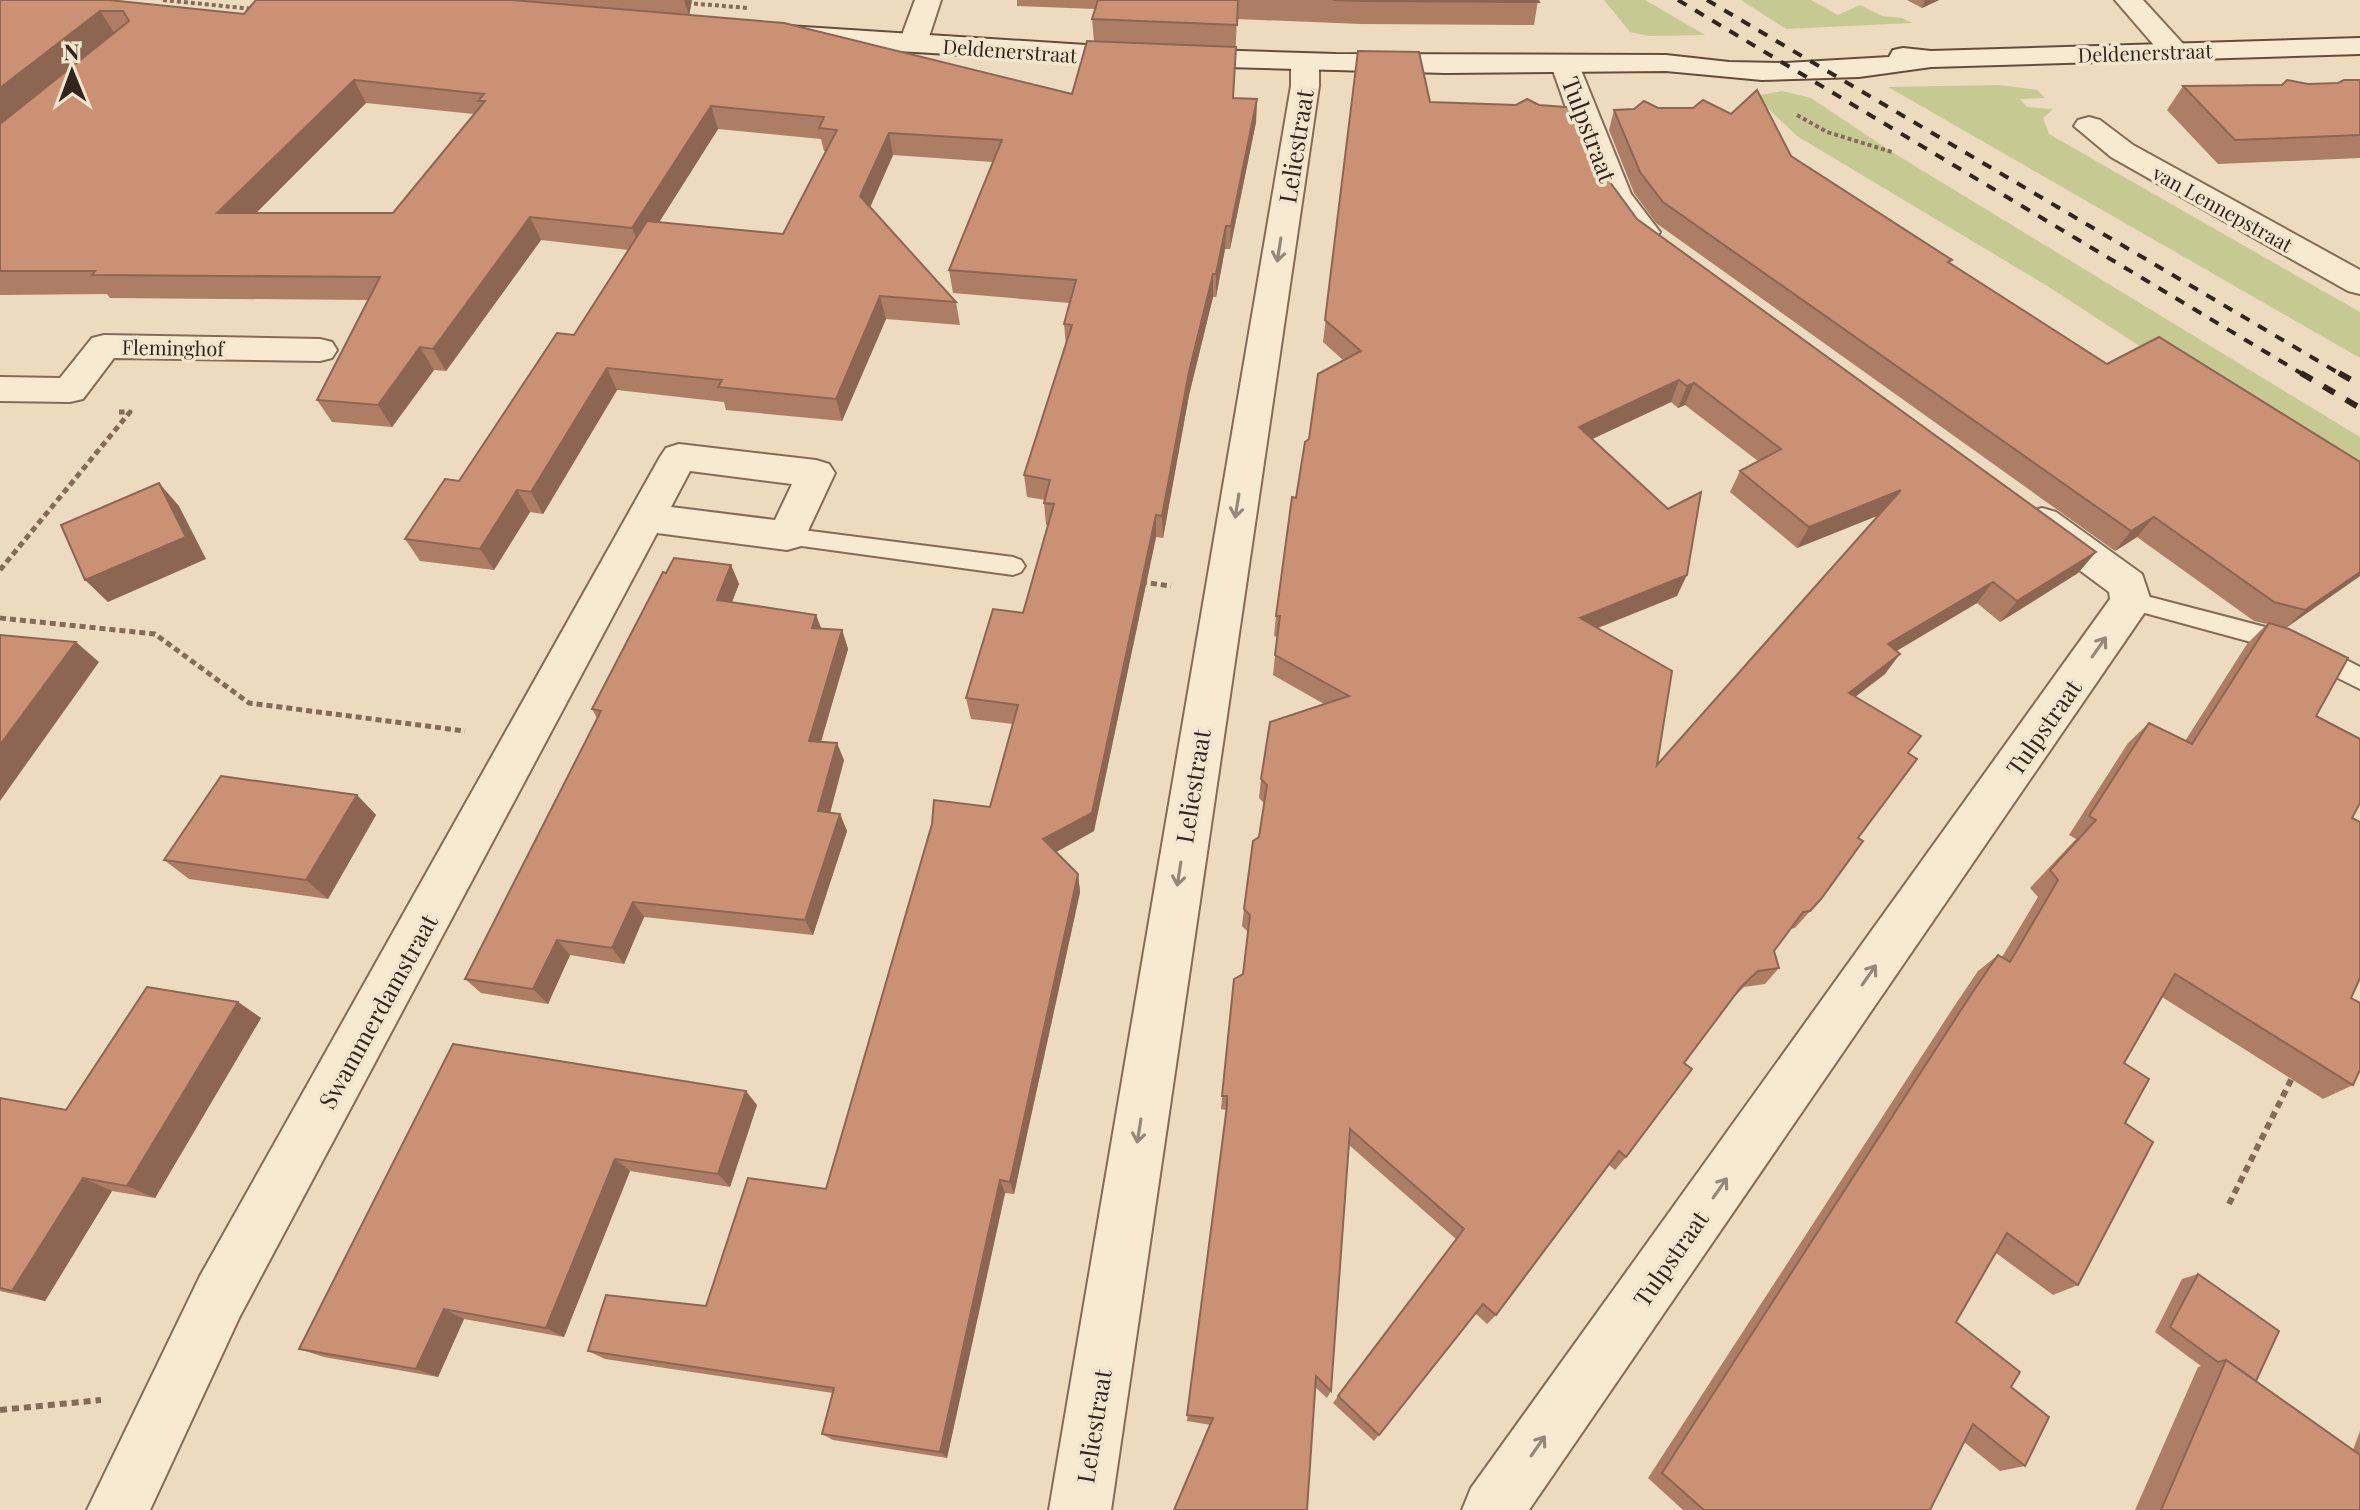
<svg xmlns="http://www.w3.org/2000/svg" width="2360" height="1510" font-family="'Playfair Display',serif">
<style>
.green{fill:#c7c993}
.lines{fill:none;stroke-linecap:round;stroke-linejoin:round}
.lane-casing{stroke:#846b57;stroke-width:4}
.street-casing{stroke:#846b57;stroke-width:4}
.secondary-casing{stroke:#654d3b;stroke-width:4}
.path-far2{stroke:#846b57;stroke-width:4;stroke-dasharray:4 3;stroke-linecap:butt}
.path-far1{stroke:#846b57;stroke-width:5;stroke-dasharray:6 4;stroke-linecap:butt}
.path{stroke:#846b57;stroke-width:6;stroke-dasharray:7 5;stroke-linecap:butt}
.lane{fill:#f8e9d1;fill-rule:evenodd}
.street{fill:#f8e9d1;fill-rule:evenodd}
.secondary{fill:#f8e9d1;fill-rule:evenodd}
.rail-far1{stroke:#33251c;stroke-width:4;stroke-dasharray:10 10;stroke-linecap:butt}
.rail{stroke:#33251c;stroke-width:6;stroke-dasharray:13 13;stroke-linecap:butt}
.wall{fill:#ae7d65;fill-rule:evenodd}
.shaded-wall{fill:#8d6652}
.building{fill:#ca9175;stroke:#8d6652;stroke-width:2;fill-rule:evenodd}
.oneway{stroke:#968776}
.labels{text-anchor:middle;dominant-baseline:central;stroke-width:7;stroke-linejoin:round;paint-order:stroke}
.far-street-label{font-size:20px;fill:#33251c;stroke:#f4e6cd}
.street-label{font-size:24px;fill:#33251c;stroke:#f4e6cd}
</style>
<rect width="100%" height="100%" fill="#ecdbbe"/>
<g class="green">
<polygon points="1604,0 1645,0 1705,35 1649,36 1630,32"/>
<polygon points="1741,0 1811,0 1838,15 1860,5 1882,16 1902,18 1912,23 1786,29"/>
<polygon points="1999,85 2037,90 2045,98 2020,99 2027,107 2053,109 2043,118 2049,134 2360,312 2360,358 1888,87"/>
<polygon points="1782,91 1811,98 1892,152 2360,437 2360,490 2049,287 1797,136 1755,96"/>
</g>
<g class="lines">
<g class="lane-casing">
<g id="lane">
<polygon points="787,528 1013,557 1021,560 1025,566 1021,572 1013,575 787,544 779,542 775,536 779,530"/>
<polygon points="2131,592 2300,636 2360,667 2360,689 2284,651 2123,607 2119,601 2123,595"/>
</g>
</g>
<g class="street-casing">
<g id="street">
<polygon points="915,0 941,0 927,43 923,49 913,51 903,49 899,43"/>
<polygon points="2115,0 2143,0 2185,46 2189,52 2185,58 2175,60 2165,58"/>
<polygon points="1305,54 1315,56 1319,62 1319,86 1111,1510 1049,1510 1291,86 1291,62 1295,56"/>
<path d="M 1565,56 L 1575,59 L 1579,65 L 1631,194 L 1660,232 L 1655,239 C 1647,241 1639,243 1632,238 C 1598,211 1567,108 1551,65 L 1555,59 Z"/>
<polygon points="2089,117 2100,120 2133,145 2360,270 2360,294 2348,291 2111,157 2074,126 2078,120"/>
<polygon points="104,335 320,339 332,342 337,350 332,358 320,361 114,358 83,399 70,402 0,401 0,377 60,378 92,338"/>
<path d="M 679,444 L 816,460 L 829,464 L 835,473 L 801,546 L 787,550 L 657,533 L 240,1316 L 150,1510 L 87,1510 L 200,1276 L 660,457 L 666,448 ZM 690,471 L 792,484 L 775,520 L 671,507 Z"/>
<polygon points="2042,508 2056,512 2142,574 2151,601 2145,612 1529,1510 1462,1510 1471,1488 2110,599 2109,592 2028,532 2023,522 2028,512"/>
</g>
</g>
<g class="secondary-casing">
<polygon id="secondary" points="788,26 1117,47 1336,54 1666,55 1729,62 1786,63 1889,57 1893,50 1903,48 1931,51 2360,38 2360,54 1931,67 1859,77 1762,80 1666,71 1446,73 1117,64 898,51 778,40 774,34 778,28"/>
</g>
<g class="path-far2">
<polyline points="163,0 253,9"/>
<polyline points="687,3 748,8"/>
<polyline points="1797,115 1827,132 1892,152"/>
</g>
<g class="path-far1">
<polyline points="0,570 130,412 119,412"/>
<polyline points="1141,582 1171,586"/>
<polyline points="0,618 155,634 249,703 465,731"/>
</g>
<g class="path">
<polyline points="2229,1204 2293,1076"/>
<polyline points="0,1410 101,1400"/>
</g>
<use href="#lane" class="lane"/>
<use href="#street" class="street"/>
<use href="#secondary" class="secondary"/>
<g class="rail-far1">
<polyline points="1678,0 2304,375"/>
<polyline points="1707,0 2342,375"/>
</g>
<g class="rail">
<polyline points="2301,373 2360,408"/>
<polyline points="2339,373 2360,385"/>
</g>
</g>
<g class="wall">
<path d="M 0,0 L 244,14 L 256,0 L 692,0 L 689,15 L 1072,94 L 1094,41 L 1092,19 L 1095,9 L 1017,6 L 1017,0 L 1538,0 L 1534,25 L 1361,24 L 1237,19 L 1233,98 L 1257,99 L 1256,122 L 1230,249 L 1225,249 L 1216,297 L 1213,297 L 1189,395 L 1163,538 L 1156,537 L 1094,831 L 1056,852 L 1078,874 L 1080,892 L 1014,1194 L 1005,1193 L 947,1458 L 833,1440 L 822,1434 L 833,1393 L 605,1359 L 588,1351 L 706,1306 L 826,1189 L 990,807 L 1013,724 L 971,719 L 966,698 L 1023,613 L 1048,525 L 1046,525 L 1044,503 L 1045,500 L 1027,497 L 1024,475 L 1066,345 L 1064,324 L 1070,303 L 953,293 L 949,270 L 993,162 L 893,155 L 870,207 L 956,302 L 960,325 L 886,319 L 842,421 L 726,410 L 724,402 L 617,390 L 543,514 L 530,512 L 494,570 L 420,561 L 405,539 L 459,481 L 574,335 L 629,250 L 541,240 L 446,371 L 434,370 L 392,427 L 332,422 L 317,400 L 368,300 L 110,298 L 107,294 L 0,295 ZM 366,103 L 474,114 L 393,213 L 256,213 ZM 718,129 L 821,139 L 824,151 L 826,151 L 783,234 L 659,222 Z"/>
<polygon points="1907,0 1939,0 1922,8"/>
<path d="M 1358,51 L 1430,102 L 1604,174 L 1637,219 L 2096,552 L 2078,573 L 2000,622 L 1977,603 L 1896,651 L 1885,674 L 1855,697 L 1908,753 L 1821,899 L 1795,928 L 1790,929 L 1774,951 L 1779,968 L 1765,984 L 1744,987 L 1734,997 L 1684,1063 L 1626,1157 L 1615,1170 L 1609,1165 L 1496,1315 L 1487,1324 L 1475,1313 L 1374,1441 L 1333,1403 L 1456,1239 L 1349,1145 L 1331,1391 L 1327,1398 L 1315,1387 L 1211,1425 L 1187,1421 L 1226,1110 L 1221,1109 L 1234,979 L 1243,974 L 1248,932 L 1242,926 L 1244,909 L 1259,837 L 1264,803 L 1259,798 L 1261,779 L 1324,704 L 1273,675 L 1277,637 L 1274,636 L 1276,616 L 1296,498 L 1309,439 L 1343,360 L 1323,342 ZM 1671,402 L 1678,408 L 1685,405 L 1758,461 L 1740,471 L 1730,492 L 1797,548 L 1879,515 L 1657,765 L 1598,628 L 1677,596 L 1592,439 Z"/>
<polygon points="2360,80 2360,158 2218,164 2167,110 2183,86 2338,83"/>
<polygon points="1658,108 1791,156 1950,264 2107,364 2360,462 2360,576 2286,628 2352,818 2351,998 2353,1085 2323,1099 2162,997 2124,1063 2125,1123 2078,1285 2053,1295 1996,1253 1956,1322 2011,1387 2025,1466 2000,1471 1964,1442 1930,1510 1683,1510 1648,1478 1953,1008 1978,971 1998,955 2002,957 2038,897 2030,888 2076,839 2069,835 2128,743 2149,723 2185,741 2247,644 2267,624 2254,621 2137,537 2115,551 1656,223 1634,193 1609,130 1614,110"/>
<polygon points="731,565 739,584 732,602 816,615 821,628 842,630 848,649 821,742 844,760 830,813 840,814 847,831 813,935 644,917 624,964 570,955 548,1004 481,993 465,979 597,718 592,709 666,573"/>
<polygon points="357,795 376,815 328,899 189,879 164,860"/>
<polygon points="238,1002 261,1018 155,1198 112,1191 45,1301 0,1291 0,1098 66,1110"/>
<polygon points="453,1044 757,1105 730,1187 630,1171 564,1337 464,1319 438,1377 324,1357 299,1349"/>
<polygon points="2198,1274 2256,1381 2353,1450 2360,1431 2360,1510 2135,1510 2198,1367 2201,1366 2155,1332 2182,1279"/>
</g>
<g class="shaded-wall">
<polygon points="684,0 692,0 689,16"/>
<polygon points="1925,0 1939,0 1922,8"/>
<polygon points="100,11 115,34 0,124 0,88"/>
<polygon points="354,80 366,103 233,236 217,213"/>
<polygon points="1257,99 1256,122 1230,249 1231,226"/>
<polygon points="711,106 718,129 641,251 632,228"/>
<polygon points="889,133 893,155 865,219 860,196"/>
<polygon points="530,217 541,240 446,371 433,349"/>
<polygon points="1226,226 1225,249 1216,297 1216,274"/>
<polygon points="1213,274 1213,297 1189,395 1163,538 1162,516 1189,372"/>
<polygon points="880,296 886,319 842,421 836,399"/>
<polygon points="420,347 434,370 392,427 378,405"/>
<polygon points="607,368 617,390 543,514 531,492"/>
<polygon points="1679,380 1671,402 1571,449 1579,427"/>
<polygon points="1694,383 1685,405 1678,408 1687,386"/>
<polygon points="159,483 179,506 206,559 108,602 85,580"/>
<polygon points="517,490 530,512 494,570 480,549"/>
<polygon points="1901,490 1887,512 1797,548 1809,527"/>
<polygon points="1156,515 1156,537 1094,831 1047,857 1043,839"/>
<polygon points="2154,517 2137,537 2115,551 2131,531"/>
<polygon points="2096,552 2078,573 2000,622 2017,601"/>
<polygon points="731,565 739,584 725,619 717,600"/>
<polygon points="2360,572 2360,576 2284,629 2305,610"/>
<polygon points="1687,575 1677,596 1572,638 1580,618"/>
<polygon points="1993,582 1977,603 1873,665 1888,644"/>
<polygon points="816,615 823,634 812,628"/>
<polygon points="842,630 848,649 816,758 809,741"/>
<polygon points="76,642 99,662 0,801 0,745"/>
<polygon points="1900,654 1885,674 1835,712 1849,693"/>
<polygon points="837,743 844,760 826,828 818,811"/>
<polygon points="357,795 376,815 328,899 306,880"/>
<polygon points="840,814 847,831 813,935 805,920"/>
<polygon points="1078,874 1080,892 1014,1194 1010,1182"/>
<polygon points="633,902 644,917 624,964 612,948"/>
<polygon points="557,940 570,955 548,1004 533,989"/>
<polygon points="238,1002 261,1018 155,1198 127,1186"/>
<polygon points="746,1091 757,1105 730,1187 718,1174"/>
<polygon points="615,1159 630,1171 564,1337 546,1328"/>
<polygon points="83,1178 112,1191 45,1301 12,1291"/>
<polygon points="1000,1180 1005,1193 947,1458 940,1452"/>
<polygon points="444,1309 464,1319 438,1377 416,1369"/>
</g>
<g class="building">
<path d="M 0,0 L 109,0 L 244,14 L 256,0 L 512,0 L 784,23 L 1072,94 L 1087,41 L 1236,47 L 1233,98 L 1257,99 L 1231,226 L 1226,226 L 1216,274 L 1213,274 L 1189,372 L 1162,516 L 1156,515 L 1092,813 L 1043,839 L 1078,874 L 1010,1182 L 1000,1180 L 940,1452 L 822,1434 L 834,1388 L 588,1351 L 606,1295 L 706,1306 L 748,1178 L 826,1189 L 932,824 L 934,800 L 990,807 L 1018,705 L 966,698 L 993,609 L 1023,613 L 1054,504 L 1044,503 L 1050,480 L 1024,475 L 1072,325 L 1064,324 L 1076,280 L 949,270 L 1002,140 L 889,133 L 860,196 L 956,302 L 880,296 L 836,399 L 718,387 L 722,380 L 607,368 L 531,492 L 517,490 L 480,549 L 405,539 L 445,479 L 459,481 L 557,333 L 574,335 L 647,221 L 783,234 L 837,130 L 819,128 L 824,117 L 711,106 L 632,228 L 530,217 L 433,349 L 420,347 L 378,405 L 317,400 L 380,277 L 92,275 L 95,271 L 0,271 L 0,124 L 129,21 L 123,11 L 100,11 L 0,88 ZM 354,80 L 484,94 L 478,101 L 485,101 L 393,213 L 217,213 Z"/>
<polygon points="1098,0 1238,0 1237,25 1092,19"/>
<polygon points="1333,0 1538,0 1539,2 1364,1"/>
<path d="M 1358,51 L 1419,52 L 1430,102 L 1516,105 L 1527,99 L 1539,105 L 1578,108 L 1604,174 L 1637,219 L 2096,552 L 2017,601 L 1993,582 L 1888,644 L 1900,654 L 1849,693 L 1921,736 L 1908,753 L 1917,759 L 1858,838 L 1863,841 L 1821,899 L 1810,911 L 1803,912 L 1774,951 L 1779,968 L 1758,971 L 1741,987 L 1684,1063 L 1692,1069 L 1626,1157 L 1619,1151 L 1496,1315 L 1483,1304 L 1379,1435 L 1338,1396 L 1464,1229 L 1350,1129 L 1331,1391 L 1316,1376 L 1307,1510 L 1174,1510 L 1213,1418 L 1187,1415 L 1227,1106 L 1227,1096 L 1222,1096 L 1234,979 L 1243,974 L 1250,915 L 1244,909 L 1253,841 L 1259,837 L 1267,785 L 1261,779 L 1270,722 L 1349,696 L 1275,655 L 1280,616 L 1276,616 L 1292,497 L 1296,498 L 1305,442 L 1309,439 L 1318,374 L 1361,351 L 1325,320 ZM 1679,380 L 1687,386 L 1694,383 L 1781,449 L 1740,471 L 1809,527 L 1901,490 L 1657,765 L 1672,671 L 1580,618 L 1687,575 L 1701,492 L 1668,509 L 1579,427 Z"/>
<polygon points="2287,80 2308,84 2338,83 2344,80 2360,80 2360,135 2235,140 2183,86 2282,85"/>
<polygon points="1757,90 1791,156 1952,260 1948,262 2107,364 2159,337 2360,462 2360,572 2305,610 2274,602 2154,517 2131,531 1663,202 1640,172 1614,110 1634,109 1644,101 1658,108 1693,108 1703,100 1731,114"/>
<polygon points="159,483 186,537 85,580 61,525"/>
<polygon points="674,558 731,565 717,600 816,615 812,628 842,630 809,741 837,743 818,811 840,814 805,920 633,902 612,948 557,940 533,989 465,979 601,711 592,709 663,572 666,573"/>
<polygon points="2269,623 2289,629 2348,658 2316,716 2360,739 2360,803 2352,818 2360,822 2360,978 2351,998 2360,1003 2360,1070 2353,1085 2175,974 2124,1063 2149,1079 2125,1123 2153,1142 2078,1285 2007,1233 1956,1322 2020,1372 2011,1387 2049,1417 2025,1466 1973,1424 1930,1510 1704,1510 1662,1473 1972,993 1998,955 2010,962 2058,880 2050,870 2096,820 2089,816 2149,723 2192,744"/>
<polygon points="0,635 76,642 0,745"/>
<polygon points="221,776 357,795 306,880 164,860"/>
<polygon points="147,987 238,1002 127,1186 83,1178 12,1291 0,1288 0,1098 66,1110"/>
<polygon points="453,1044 746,1091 718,1174 615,1159 546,1328 444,1309 416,1369 299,1349"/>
<polygon points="2198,1274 2279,1331 2256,1381 2226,1360 2218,1362 2170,1327"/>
<polygon points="2226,1360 2360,1455 2360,1510 2161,1510"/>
</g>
<defs><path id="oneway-shaft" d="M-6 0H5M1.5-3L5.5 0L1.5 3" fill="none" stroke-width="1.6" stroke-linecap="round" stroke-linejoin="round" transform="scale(2)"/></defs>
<g class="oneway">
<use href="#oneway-shaft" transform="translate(1279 250) rotate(99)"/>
<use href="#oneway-shaft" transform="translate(1237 506) rotate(99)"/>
<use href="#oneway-shaft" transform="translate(2099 647) rotate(-55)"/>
<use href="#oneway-shaft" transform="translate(1179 874) rotate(99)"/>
<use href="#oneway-shaft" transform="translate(1869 975) rotate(-55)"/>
<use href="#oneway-shaft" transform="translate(1139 1131) rotate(99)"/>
<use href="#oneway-shaft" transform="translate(1720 1188) rotate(-55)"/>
<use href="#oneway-shaft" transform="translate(1538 1446) rotate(-55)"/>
</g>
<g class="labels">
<g class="far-street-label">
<text transform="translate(1010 50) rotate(4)">Deldenerstraat</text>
<text transform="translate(2145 52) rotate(-2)">Deldenerstraat</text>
<text transform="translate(2223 208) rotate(29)">van Lennepstraat</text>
<text transform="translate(173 347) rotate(1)">Fleminghof</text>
</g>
<g class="street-label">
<text transform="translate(1590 129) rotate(69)">Tulpstraat</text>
<text transform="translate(1295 146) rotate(-81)">Leliestraat</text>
<text transform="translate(2043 727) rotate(-55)">Tulpstraat</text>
<text transform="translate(1192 786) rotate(-81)">Leliestraat</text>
<text transform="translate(377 1011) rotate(-61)">Swammerdamstraat</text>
<text transform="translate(1670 1258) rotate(-55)">Tulpstraat</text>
<text transform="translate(1093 1426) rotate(-81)">Leliestraat</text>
</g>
</g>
<g transform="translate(72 72) rotate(359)" stroke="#f4e6cd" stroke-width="6" paint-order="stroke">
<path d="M0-6L14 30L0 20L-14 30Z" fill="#33251c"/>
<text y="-12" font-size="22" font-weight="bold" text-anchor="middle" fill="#33251c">N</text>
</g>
</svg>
